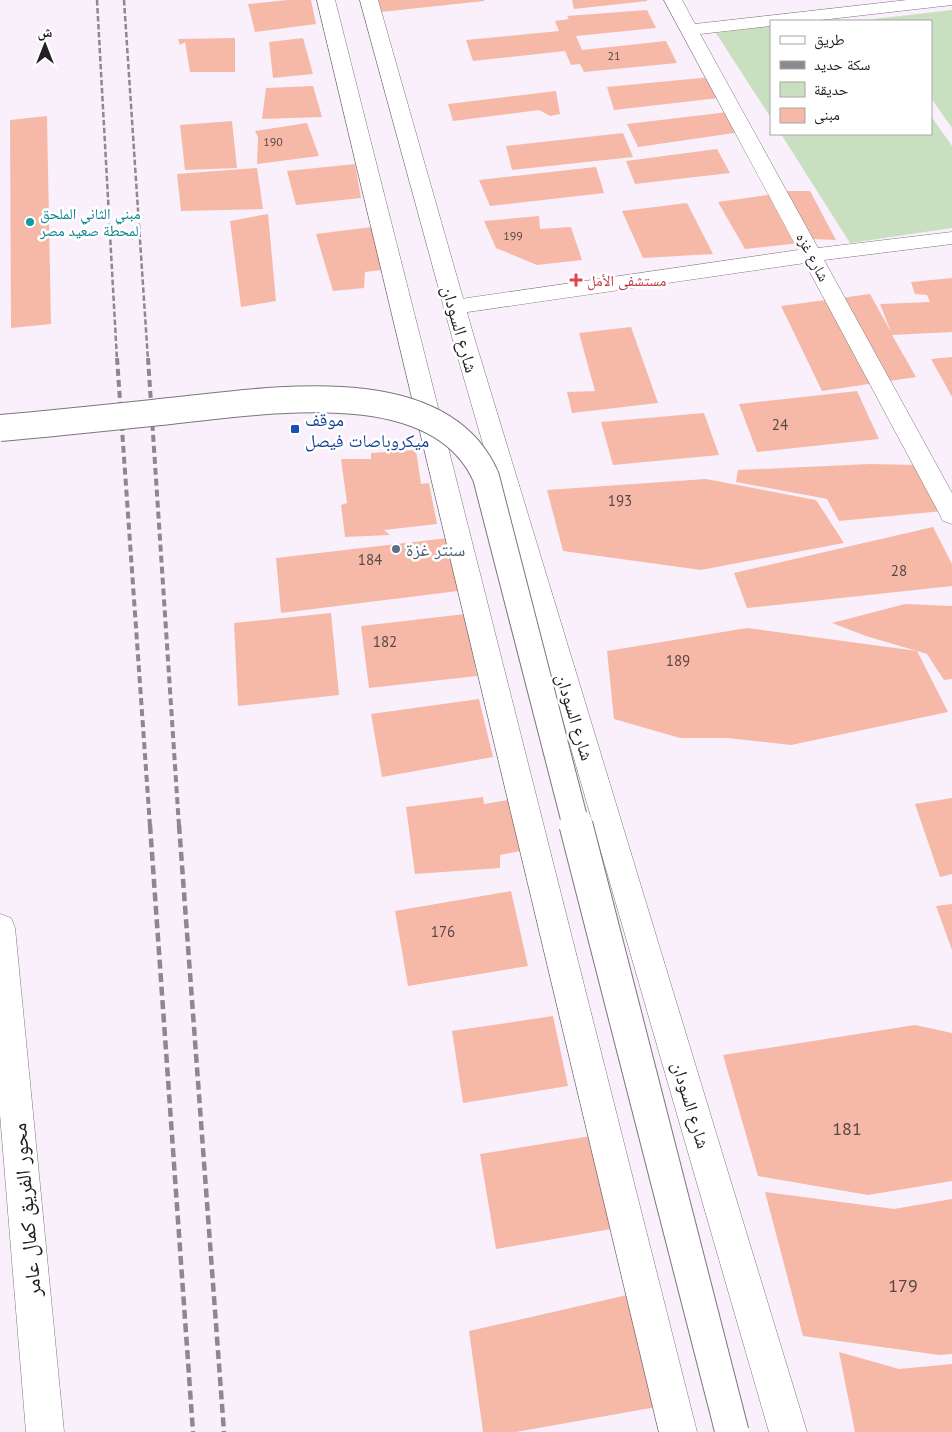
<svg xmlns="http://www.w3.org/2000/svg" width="952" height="1432" font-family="'PT Sans','Noto Naskh Arabic',sans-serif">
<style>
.green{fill:#c8dfc0}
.building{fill:#f6b9a8}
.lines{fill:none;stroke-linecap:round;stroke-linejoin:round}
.minor-casing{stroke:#7d757e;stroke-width:1}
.major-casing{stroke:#7d757e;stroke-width:1}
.highway-casing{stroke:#7d757e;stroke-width:1}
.minor{fill:#fff;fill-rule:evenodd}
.major{fill:#fff;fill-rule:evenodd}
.highway{fill:#fff;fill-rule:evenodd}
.rail-far2{stroke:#8d878f;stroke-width:2.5;stroke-dasharray:5.5 2.5;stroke-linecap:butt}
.rail-far1{stroke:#8d878f;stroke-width:4;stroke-dasharray:7 4;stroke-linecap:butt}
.rail{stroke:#8d878f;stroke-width:4.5;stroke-dasharray:9 4.5;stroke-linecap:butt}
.major-bridge-far1-casing{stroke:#7d757e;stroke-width:28;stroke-linecap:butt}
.major-bridge-casing{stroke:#7d757e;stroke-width:35;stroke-linecap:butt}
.major-bridge-far1{stroke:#fff;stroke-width:26}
.major-bridge{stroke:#fff;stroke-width:33}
.culture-dot{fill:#0f9aa8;stroke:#fff;stroke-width:2}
.health-dot{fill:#e0444e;stroke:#fff;stroke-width:2}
.transit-dot{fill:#1a4fb4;stroke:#fff;stroke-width:2}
.service-dot{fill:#5c6f8a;stroke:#fff;stroke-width:2}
.labels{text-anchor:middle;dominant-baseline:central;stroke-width:5;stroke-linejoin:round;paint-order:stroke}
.far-number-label{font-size:12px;fill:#584645}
.far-culture-label{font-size:15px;fill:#0d838f;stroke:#fff;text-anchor:start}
.far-street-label{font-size:15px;fill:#232024;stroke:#fff}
.far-health-label{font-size:15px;fill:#be3a42;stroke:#fff;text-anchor:start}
.number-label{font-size:15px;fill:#584645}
.street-label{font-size:18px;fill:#232024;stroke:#fff}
.transit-label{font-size:18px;fill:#164399;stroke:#fff;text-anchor:start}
.service-label{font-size:18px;fill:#4e5e75;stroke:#fff;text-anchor:start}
.near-number-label{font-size:18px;fill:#584645}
.near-street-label{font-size:21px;fill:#232024;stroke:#fff}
</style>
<rect width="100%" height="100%" fill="#f9f0fb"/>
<g class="green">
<polygon points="952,10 952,128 931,98 931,21 875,21 874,19"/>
<polygon points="771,26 771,118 716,33"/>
<polygon points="931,116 952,146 952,228 850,243 781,134 931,134"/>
</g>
<g class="building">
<polygon points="288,0 311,0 316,24 255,32 248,4"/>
<polygon points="377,0 484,0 484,1 381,12"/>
<polygon points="572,0 647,0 647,1 574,9"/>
<polygon points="647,10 656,28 576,36 582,50 666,41 677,63 584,72 580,64 571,65 565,51 473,61 466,40 559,31 555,21 569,19 567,16"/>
<polygon points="235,38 235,72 190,72 185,42 180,45 178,39"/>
<polygon points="303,38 313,74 273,78 269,42"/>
<polygon points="711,77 719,98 614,110 607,87"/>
<polygon points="313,86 322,117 262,119 266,88"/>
<polygon points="556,91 560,114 550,116 539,110 453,121 448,104"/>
<polygon points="728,112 741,132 638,147 627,124"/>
<polygon points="47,116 51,324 11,328 10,120"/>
<polygon points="232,121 237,168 185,170 180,125"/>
<polygon points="307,123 319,156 257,164 258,137 255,131"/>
<polygon points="623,133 633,157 512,170 506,146"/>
<polygon points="717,149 730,173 635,184 626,161"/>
<polygon points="355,164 361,198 296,205 287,171"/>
<polygon points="596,167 604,193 490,206 479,180"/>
<polygon points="257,168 263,209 181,211 177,174"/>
<polygon points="782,191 810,191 836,240 810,239"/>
<polygon points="774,194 800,243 745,249 718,202"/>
<polygon points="687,203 713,254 643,258 622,211"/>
<polygon points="268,214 276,301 241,307 230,221"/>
<polygon points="539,216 540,229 571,227 582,260 537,265 496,248 484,221"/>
<polygon points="372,227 382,270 365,272 364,288 333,291 316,234"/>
<polygon points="952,278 952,332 892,335 916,377 822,391 781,306 870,294 891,332 880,304 930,302 927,295 915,294 911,282"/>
<polygon points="631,327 658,403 572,413 567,392 595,391 579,333"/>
<polygon points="952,357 952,397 931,359"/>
<polygon points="857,391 879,439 757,452 739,404"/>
<polygon points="704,413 719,455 613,465 601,422"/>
<polygon points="416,450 421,484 429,483 437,524 384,530 390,535 345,537 341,505 347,503 341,459 371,459 371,453"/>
<polygon points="870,464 917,465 943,511 839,521 827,499 736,482 738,470"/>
<polygon points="706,479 816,500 844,543 701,570 563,551 547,490"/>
<polygon points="933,527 952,564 952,586 747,608 734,573"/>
<polygon points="448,538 458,591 281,613 276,558"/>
<polygon points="905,604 952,606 952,679 944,680 927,654 866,636 832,623"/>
<polygon points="331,613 339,695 238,706 234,623"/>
<polygon points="465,614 477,676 369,688 361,626"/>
<polygon points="747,628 917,651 948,712 791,745 728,738 680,738 614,719 607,651"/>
<polygon points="479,699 493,757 382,777 371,714"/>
<polygon points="483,797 484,804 508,800 520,851 500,855 500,868 415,874 406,807"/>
<polygon points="952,798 952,874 940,877 915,804"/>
<polygon points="511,891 528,966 408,986 395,911"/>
<polygon points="952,904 952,950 936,906"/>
<polygon points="553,1016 568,1086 463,1103 452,1031"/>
<polygon points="915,1025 952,1033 952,1181 868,1195 758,1176 723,1055"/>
<polygon points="597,1135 617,1228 496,1249 480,1154"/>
<polygon points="765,1192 894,1209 952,1199 952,1354 939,1355 803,1336"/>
<polygon points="636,1293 662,1406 516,1432 483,1432 469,1331"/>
<polygon points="839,1352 899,1369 952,1364 952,1432 855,1432"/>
</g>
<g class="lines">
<g class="minor-casing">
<polygon id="minor" points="664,0 682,0 695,24 907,0 952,0 952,5 812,21 771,21 771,26 700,34 818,248 952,232 952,244 824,260 952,493 952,524 943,521 940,515 805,263 454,314 446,312 443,307 446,302 454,300 798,250"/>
</g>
<g class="major-casing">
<g id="major">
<polygon points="317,0 335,0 697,1432 659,1432"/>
<polygon points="360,0 378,0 474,337 807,1432 769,1432 452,337"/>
</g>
</g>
<g class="highway-casing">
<polygon id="highway" points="0,914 11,918 15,928 64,1432 26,1432 0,1114"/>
</g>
<use href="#minor" class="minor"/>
<use href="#major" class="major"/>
<use href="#highway" class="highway"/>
<g class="rail-far2">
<polyline points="97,0 117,360"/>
<polyline points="124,0 148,360"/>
</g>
<g class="rail-far1">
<polyline points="117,358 150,826"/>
<polyline points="148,358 179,826"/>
</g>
<g class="rail">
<polyline points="150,825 193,1432"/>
<polyline points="179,825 224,1432"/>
</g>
<g class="major-bridge-far1-casing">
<path id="major-bridge-far1" d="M 0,428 C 57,423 113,417 170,411 C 262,402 439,369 486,477 L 576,826"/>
</g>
<g class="major-bridge-casing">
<polyline id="major-bridge" points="576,825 732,1432"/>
</g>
<use href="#major-bridge-far1" class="major-bridge-far1"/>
<use href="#major-bridge" class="major-bridge"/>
</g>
<circle class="culture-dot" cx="30" cy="222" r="5"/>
<path class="health-dot" d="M573.5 272.5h5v5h5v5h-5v5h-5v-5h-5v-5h5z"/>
<rect class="transit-dot" x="290" y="424" width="10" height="10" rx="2.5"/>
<circle class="service-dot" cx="396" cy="549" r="5"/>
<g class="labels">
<g class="far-number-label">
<text x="614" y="55">21</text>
<text x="273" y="141">190</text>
<text x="513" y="235">199</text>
</g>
<g class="far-culture-label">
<text x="40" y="213">مبني الثاني الملحق<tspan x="40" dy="17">لمحطة صعيد مصر</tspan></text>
</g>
<g class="far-street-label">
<text transform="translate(813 257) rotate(62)">شارع غزه</text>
</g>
<g class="far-health-label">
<text x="587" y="280">مستشفى الأمل</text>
</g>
<g class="number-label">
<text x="780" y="424">24</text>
<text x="620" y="500">193</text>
<text x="370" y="559">184</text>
<text x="899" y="570">28</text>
<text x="385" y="641">182</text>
<text x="678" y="660">189</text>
<text x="443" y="931">176</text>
</g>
<g class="street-label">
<text transform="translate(460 329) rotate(74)">شارع السودان</text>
<text transform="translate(575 717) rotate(73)">شارع السودان</text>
<text transform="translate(691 1105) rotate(73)">شارع السودان</text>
</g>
<g class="transit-label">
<text x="305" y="419">موقف<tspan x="305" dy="21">ميكروباصات فيصل</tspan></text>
</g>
<g class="service-label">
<text x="406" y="549">سنتر غزة</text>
</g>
<g class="near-number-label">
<text x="847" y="1128">181</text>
<text x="903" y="1285">179</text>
</g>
<g class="near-street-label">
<text transform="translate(26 1210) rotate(-95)">محور الفريق كمال عامر</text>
</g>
</g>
<rect x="770" y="20" width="162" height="115" fill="#ffffff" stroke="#a7a6a7"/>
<rect x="780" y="36" width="25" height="8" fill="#ffffff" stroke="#a7a6a7"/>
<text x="814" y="45" font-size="15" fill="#232024">طريق</text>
<rect x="780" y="61" width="25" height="8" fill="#8d878f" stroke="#a7a6a7"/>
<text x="814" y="70" font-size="15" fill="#232024">سكة حديد</text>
<rect x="780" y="82" width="25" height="15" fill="#c8dfc0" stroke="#a7a6a7"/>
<text x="814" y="95" font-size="15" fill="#232024">حديقة</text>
<rect x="780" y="108" width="25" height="15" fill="#f6b9a8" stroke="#a7a6a7"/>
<text x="814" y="120" font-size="15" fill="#232024">مبنى</text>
<g transform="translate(45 45)" stroke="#ffffff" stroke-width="4" paint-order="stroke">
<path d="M0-4L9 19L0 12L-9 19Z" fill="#232024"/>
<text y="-8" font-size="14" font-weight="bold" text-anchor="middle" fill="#232024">ش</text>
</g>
</svg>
